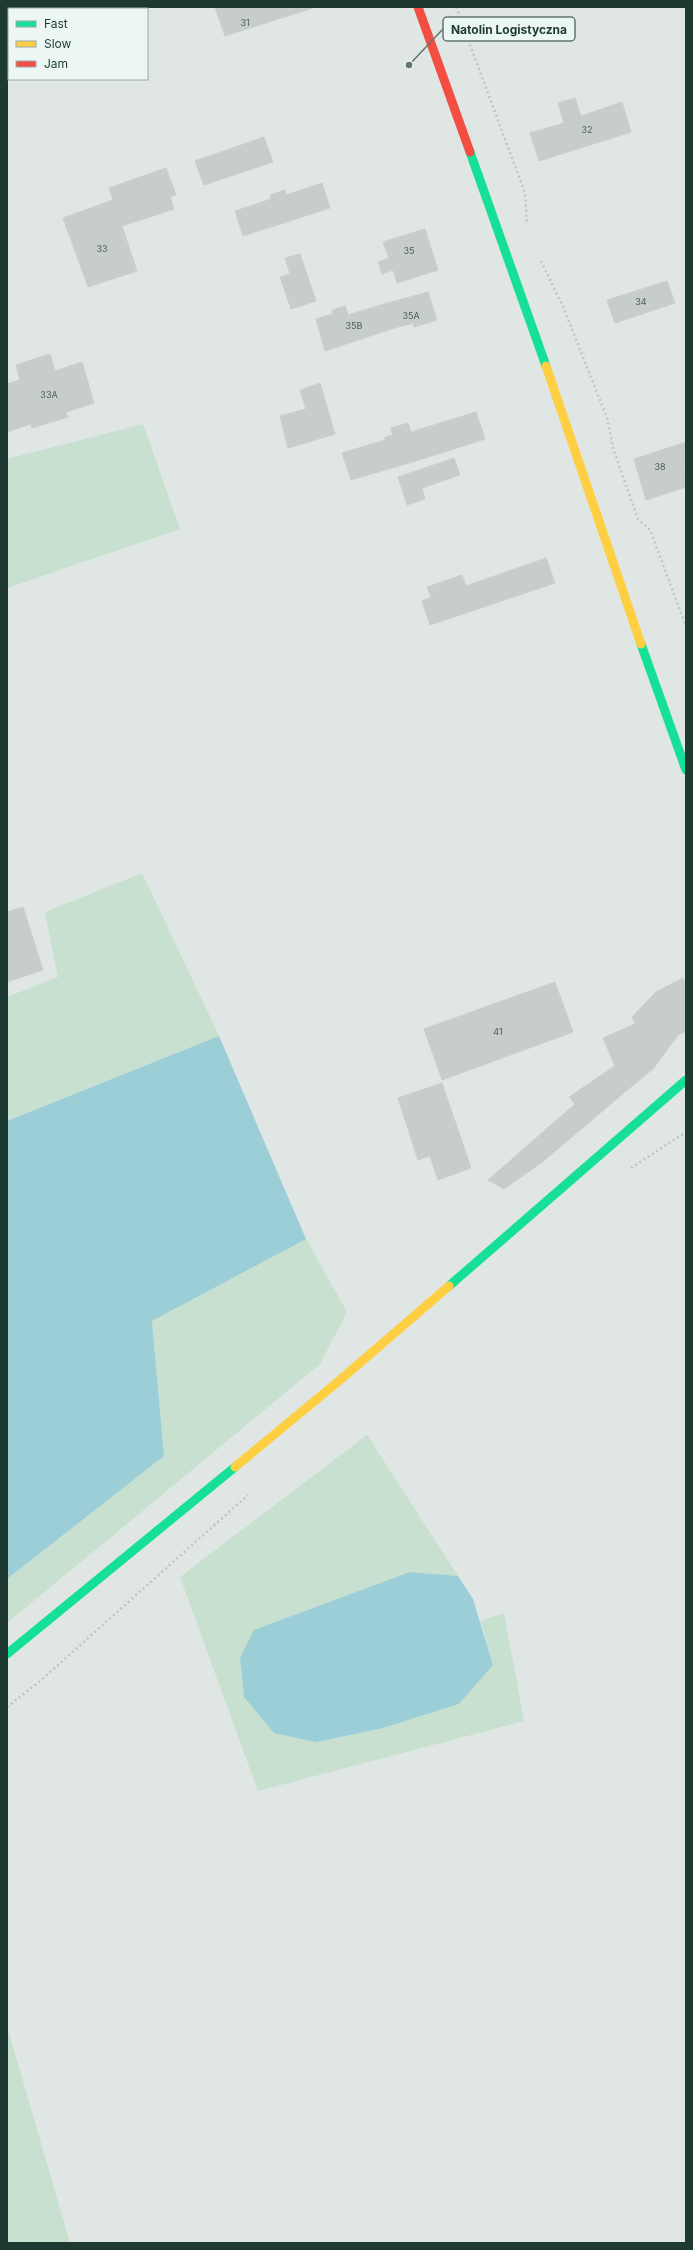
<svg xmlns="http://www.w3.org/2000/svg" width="693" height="2250" font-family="Inter,sans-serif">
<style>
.green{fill:#c7e0cf}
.water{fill:#9cced8}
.building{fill:#c7cdcb;stroke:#c8cfcc}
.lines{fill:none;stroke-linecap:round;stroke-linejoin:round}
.path{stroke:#bec7c5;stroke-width:2.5;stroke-dasharray:2 3;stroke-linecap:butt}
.fast{stroke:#16e098;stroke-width:9}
.slow{stroke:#ffcf43;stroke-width:9}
.jam{stroke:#f24e42;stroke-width:9}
.labels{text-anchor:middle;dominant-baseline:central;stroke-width:3;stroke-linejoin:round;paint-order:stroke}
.number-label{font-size:9px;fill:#495f59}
.leader{fill:none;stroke:#627670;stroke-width:1.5}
.callout-dot{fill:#627670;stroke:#ecf6f2;stroke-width:1.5}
.callout{fill:#ecf6f2;stroke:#627670;stroke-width:1.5}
.callout-label{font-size:12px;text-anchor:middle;font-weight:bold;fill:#1e3932}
</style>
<rect width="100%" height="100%" fill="#dfe6e3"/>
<g class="green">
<polygon points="143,424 180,529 7,588 7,459"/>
<polygon points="142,873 219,1036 7,1121 7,997 58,977 45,912"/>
<polygon points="306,1239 347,1312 320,1364 7,1623 7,1579 164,1456 152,1321"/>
<polygon points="367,1435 458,1576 409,1572 383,1728 459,1704 493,1665 481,1621 504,1613 524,1721 258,1791 180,1577"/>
<polygon points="7,2026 70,2243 7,2243"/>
</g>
<g class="water">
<polygon points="219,1036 306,1239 152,1321 164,1456 7,1579 7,1121"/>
<polygon points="410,1572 458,1576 473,1599 493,1665 459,1704 383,1728 316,1742 274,1733 244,1697 240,1658 254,1630"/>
</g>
<g class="building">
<polygon points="215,7 316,7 225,36"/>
<polygon points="575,98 581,116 622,102 631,132 539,161 530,133 564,123 558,103"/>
<polygon points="264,137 273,162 204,185 195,161"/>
<polygon points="166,168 176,195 170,197 174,209 122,226 137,271 88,287 63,218 113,200 109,188"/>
<polygon points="322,183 330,208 243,236 235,211 271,199 270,195 285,190 286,195"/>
<polygon points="425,229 438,270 397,283 393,270 382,274 378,262 389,258 383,242"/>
<polygon points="300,254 316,301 291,309 280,277 290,274 285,258"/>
<polygon points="667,281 675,303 615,323 607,300"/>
<polygon points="428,292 437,320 414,327 413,323 391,329 384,304"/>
<polygon points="384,304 391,329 325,351 316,319 333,314 332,310 345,306 348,315"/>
<polygon points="50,354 55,371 82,362 94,403 66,412 68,417 32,428 31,424 7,432 7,384 20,380 16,365"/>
<polygon points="320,383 335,434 288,448 280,416 306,409 300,390"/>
<polygon points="476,412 485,439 419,460 411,432"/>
<polygon points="408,423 419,460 351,480 342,453 385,440 385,437 393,435 391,428"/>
<polygon points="686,442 686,473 677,445"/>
<polygon points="677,445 686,473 686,487 646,500 634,459"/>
<polygon points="454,458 460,475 422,488 425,499 407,505 398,477"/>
<polygon points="546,558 555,583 430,625 422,601 431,597 427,587 462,575 466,586"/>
<polygon points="23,907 43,970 7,982 7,912"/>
<polygon points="683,978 686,984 686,1031 678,1035 656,992"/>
<polygon points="555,982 573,1032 442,1080 424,1029"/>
<polygon points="656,992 678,1035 653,1069 626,1091 603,1038 635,1024 632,1017"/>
<polygon points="615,1066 626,1091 545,1160 504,1189 488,1180 575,1104 569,1097"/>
<polygon points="442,1083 471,1168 438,1180 430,1156 418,1160 398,1098"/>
</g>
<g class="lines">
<g class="path">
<polyline points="456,7 525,193 527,224"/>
<polyline points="541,261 564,309 607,418 613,448 638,519 650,530 686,626"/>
<polyline points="631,1168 686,1132"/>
<polyline points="7,1707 39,1682 248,1495"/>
</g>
<g class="fast">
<polyline points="470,152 546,366"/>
<polyline points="641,644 686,770"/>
<polyline points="449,1286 686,1080"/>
<polyline points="7,1654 235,1467"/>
</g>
<g class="slow">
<polyline points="546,366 641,644"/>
<polyline points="235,1467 340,1380 449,1286"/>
</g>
<polyline class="jam" points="418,7 470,152"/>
</g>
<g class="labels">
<g class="number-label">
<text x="245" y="22">31</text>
<text x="587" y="129">32</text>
<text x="102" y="248">33</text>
<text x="409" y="250">35</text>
<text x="641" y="301">34</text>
<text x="411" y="315">35A</text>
<text x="354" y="325">35B</text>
<text x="49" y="394">33A</text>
<text x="660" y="466">38</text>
<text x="498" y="1031">41</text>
</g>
</g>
<path class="leader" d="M409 65L443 29"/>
<circle class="callout-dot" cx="409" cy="65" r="4"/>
<rect class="callout" x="443" y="17" width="132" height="24" rx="4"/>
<g class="callout-label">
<text x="509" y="34">Natolin Logistyczna</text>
</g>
<rect width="693" height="2250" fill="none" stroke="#1e3932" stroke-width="16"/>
<rect x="8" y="8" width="140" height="72" fill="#ecf6f2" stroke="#9aaaa5"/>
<rect x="16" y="21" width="20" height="6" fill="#16e098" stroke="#9aaaa5"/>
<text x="44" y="28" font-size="12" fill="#1e3932">Fast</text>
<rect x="16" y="41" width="20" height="6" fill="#ffcf43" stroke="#9aaaa5"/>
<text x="44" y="48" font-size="12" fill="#1e3932">Slow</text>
<rect x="16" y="61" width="20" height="6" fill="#f24e42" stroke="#9aaaa5"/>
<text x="44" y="68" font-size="12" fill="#1e3932">Jam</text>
</svg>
